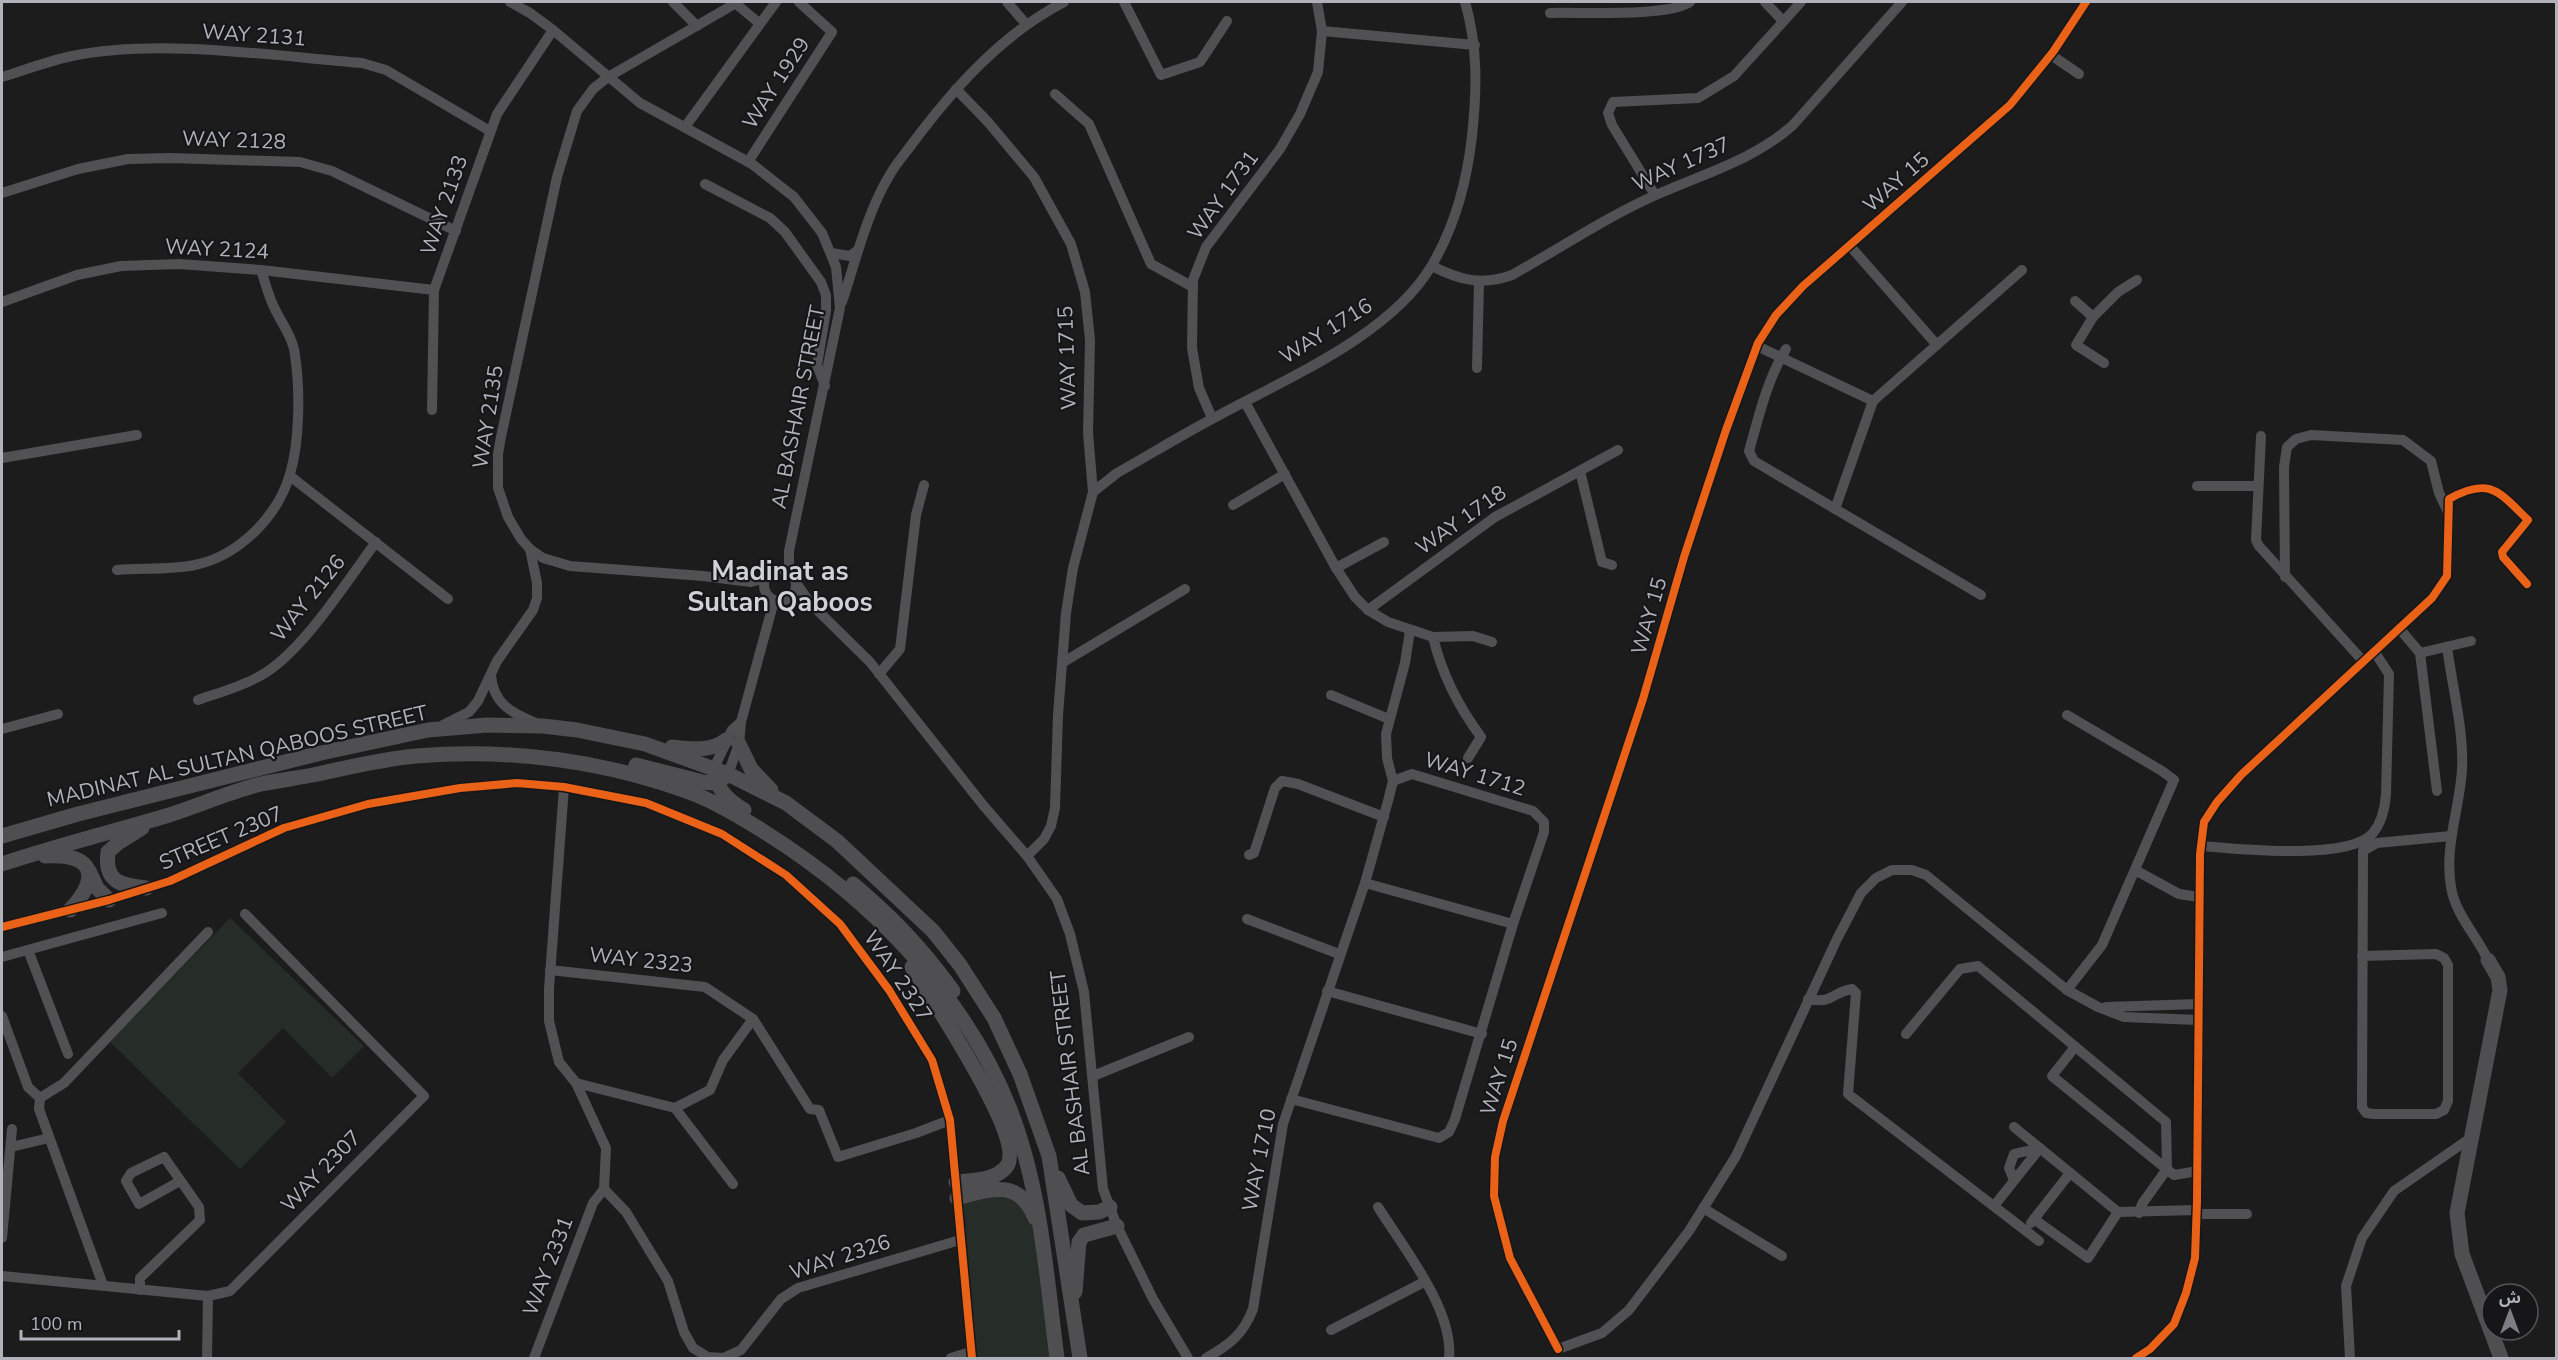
<svg xmlns="http://www.w3.org/2000/svg" width="2558" height="1360" font-family="'Nunito Sans','Noto Sans Arabic',sans-serif">
<style>
.green{fill:#262c27}
.lines{fill:none;stroke-linecap:round;stroke-linejoin:round}
.street{stroke:#515154;stroke-width:10}
.secondary{stroke:#4f4f52;stroke-width:15}
.cycleway-casing{stroke:#161618;stroke-width:11}
.cycleway{stroke:#ea6118;stroke-width:8}
.labels{text-anchor:middle;dominant-baseline:central;stroke-width:4.5;stroke-linejoin:round;paint-order:stroke}
.street-label{font-size:21px;fill:#afb2bb;stroke:#161618}
.district-label{font-size:27px;font-weight:bold;fill:#d0d1d7;stroke:#161618}
</style>
<rect width="100%" height="100%" fill="#1c1c1c"/>
<g class="green">
<polygon points="230,918 364,1046 332,1078 283,1028 238,1073 286,1122 240,1169 110,1042"/>
<polygon points="1016,1193 1033,1217 1056,1358 973,1358 958,1199"/>
</g>
<g class="lines">
<g class="street">
<polyline points="510,2 530,13 553,30 640,103 752,164 794,197 822,233 836,267 840,308 789,551 789,571"/>
<polyline points="673,2 697,26"/>
<polyline points="738,2 608,77 593,89 577,111 557,177 501,437 498,454 498,488 508,517 521,539 530,549 543,558 570,566 703,576 751,582 765,578"/>
<polyline points="1007,2 1026,24"/>
<polyline points="1124,2 1161,75 1200,62 1227,21"/>
<polyline points="1765,2 1783,21"/>
<polyline points="735,3 759,23"/>
<path d="M 1550,13 C 1581,12 1667,17 1690,2"/>
<polyline points="1322,31 1475,45"/>
<polyline points="2051,55 2079,74"/>
<path d="M 2,77 C 25,70 48,61 72,56 C 160,38 273,56 362,63 L 386,70 L 490,131"/>
<polyline points="956,89 988,122 1034,177 1071,244 1085,292 1090,340 1088,433 1093,492 1073,568 1066,613 1058,715 1055,808 1051,826 1044,839 1027,856"/>
<polyline points="1055,94 1089,124 1151,264 1193,287"/>
<polyline points="685,127 776,2"/>
<polyline points="748,162 832,32 799,2"/>
<polyline points="705,184 770,218 785,232 821,282 826,295 826,311 817,365 825,386"/>
<polyline points="2,193 78,169 128,159 170,158 300,162 332,171 456,231"/>
<polyline points="1655,195 1612,125 1608,113 1613,102 1698,98 1734,76 1801,2"/>
<polyline points="1850,246 1937,345"/>
<polyline points="831,253 850,256 858,250"/>
<path d="M 1432,266 C 1459,280 1482,286 1512,275 C 1559,249 1606,217 1656,195 C 1703,174 1754,160 1793,125 L 1902,2"/>
<polyline points="2075,301 2093,317 2076,345 2104,363"/>
<polyline points="2,302 77,275 121,266 179,264 261,270 434,290"/>
<path d="M 842,302 C 855,263 867,213 888,178 C 894,166 904,155 912,144 C 953,89 1002,34 1064,2"/>
<polyline points="2093,317 2118,292 2137,280"/>
<polyline points="1757,346 1873,401"/>
<path d="M 1786,349 C 1767,380 1759,416 1749,451 L 1754,461 L 1981,595"/>
<polyline points="1477,368 1479,282"/>
<polyline points="1245,402 1336,568 1355,597 1368,610 1388,622 1433,637 1473,636 1492,642"/>
<polyline points="432,410 434,290 497,114 553,30"/>
<polyline points="1212,418 1199,388 1192,348 1193,280 1206,247 1280,149 1300,114 1318,72 1322,31 1317,2"/>
<polyline points="2261,436 2256,540 2259,546 2363,661"/>
<polyline points="2,458 137,435"/>
<polyline points="1580,471 1602,562 1612,565"/>
<polyline points="290,476 448,599"/>
<polyline points="2197,486 2258,486"/>
<path d="M 1093,492 L 1117,473 C 1149,455 1180,436 1212,419 C 1282,380 1390,337 1432,265 C 1455,226 1467,181 1472,136 C 1477,90 1478,46 1465,2"/>
<polyline points="1233,505 1285,474"/>
<polyline points="1835,509 1873,401 2022,270"/>
<polyline points="1336,568 1384,542"/>
<circle cx="780" cy="585" r="16"/>
<path d="M 117,570 C 142,568 170,570 195,565 C 239,556 278,516 290,474 C 300,441 300,389 295,355 C 293,337 280,321 273,305 C 268,294 265,282 261,270"/>
<polyline points="2285,577 2284,467 2287,447 2296,439 2311,435 2403,440 2431,461 2439,493 2447,510"/>
<polyline points="797,584 810,603 870,662 983,805 1027,856 1057,899 1070,934 1084,992 1103,1189 1117,1226 1153,1299 1188,1358"/>
<polyline points="1368,610 1495,517 1618,450"/>
<polyline points="2399,628 2420,653 2471,641"/>
<path d="M 1433,637 C 1442,675 1458,706 1481,737 L 1468,758"/>
<path d="M 2447,647 C 2452,685 2464,731 2462,769 C 2460,808 2444,846 2451,887 C 2455,914 2477,936 2488,960"/>
<polyline points="2420,653 2437,791"/>
<polyline points="1062,663 1185,589"/>
<polyline points="879,674 900,649 916,515 924,485"/>
<path d="M 491,675 C 493,704 512,713 536,723"/>
<polyline points="1331,695 1389,719"/>
<path d="M 198,700 C 218,693 240,687 258,677 C 300,656 347,581 376,542"/>
<polyline points="2067,715 2162,771 2174,780 2102,945 2067,990"/>
<polyline points="443,725 469,712 478,701 497,661 533,610 537,598 537,583 530,549"/>
<polyline points="2,729 58,714"/>
<polyline points="714,768 732,730 741,722"/>
<polyline points="728,774 739,744 741,722 774,601"/>
<polyline points="564,787 549,989 549,1021 559,1062 576,1083 606,1148 604,1189"/>
<path d="M 2201,846 C 2236,849 2350,861 2373,833 C 2382,822 2385,808 2386,794 L 2389,674 L 2374,651"/>
<polyline points="1249,855 1254,853 1275,788 1282,781 1298,784 1384,817"/>
<polyline points="2135,870 2179,894 2199,897"/>
<polyline points="1365,883 1513,924"/>
<polyline points="1247,919 1339,954"/>
<polyline points="2,927 109,900 170,881 284,828 368,804 460,788 517,783 564,787 646,803 722,834 786,875 840,924 889,990 932,1060 950,1120 972,1358"/>
<polyline points="28,950 68,1054"/>
<path d="M 2362,956 L 2436,954 L 2444,958 L 2448,965 L 2448,1101 L 2444,1110 L 2436,1114 L 2374,1114 L 2366,1113 L 2362,1107 C 2362,1022 2363,936 2363,851 L 2377,843 L 2451,836"/>
<polyline points="2,957 162,913"/>
<polyline points="550,970 705,987 753,1019 810,1109 819,1110 838,1157 916,1133 950,1120"/>
<polyline points="1327,991 1482,1034"/>
<path d="M 1808,999 C 1835,1004 1831,992 1852,989 L 1856,993 L 1848,1094 L 2039,1241"/>
<polyline points="2106,1007 2198,1004"/>
<polyline points="2,1016 28,1087 40,1098 39,1109 103,1285"/>
<polyline points="1906,1034 1960,969 1978,966 2166,1122 2167,1169 2142,1204 2139,1213"/>
<polyline points="2075,1047 2052,1076 2174,1175 2198,1171"/>
<polyline points="1093,1076 1189,1037"/>
<polyline points="576,1083 675,1108 710,1090 723,1060 753,1019"/>
<polyline points="40,1098 64,1083 208,932"/>
<polyline points="1291,1099 1439,1138 1449,1132 1455,1119 1513,924 1544,832 1544,822 1533,811 1412,774 1393,781"/>
<polyline points="675,1108 733,1184"/>
<polyline points="2014,1127 2118,1212 2197,1210"/>
<polyline points="11,1147 49,1138"/>
<polyline points="604,1189 626,1212 668,1281 684,1332 693,1348 708,1357 723,1358 741,1350 781,1299 798,1288 960,1240"/>
<polyline points="1994,1206 2040,1148 2014,1154 2009,1168 2014,1180"/>
<path d="M 1378,1207 C 1403,1247 1454,1310 1449,1358"/>
<polyline points="1703,1208 1782,1256"/>
<polyline points="2197,1214 2247,1214"/>
<polyline points="2034,1219 2088,1258 2118,1212"/>
<polyline points="2031,1223 2070,1173"/>
<polyline points="2,1238 12,1129"/>
<polyline points="2,1276 208,1296 230,1291 424,1096 245,914"/>
<polyline points="140,1290 140,1278 200,1220 199,1207 164,1157 131,1173 126,1181 139,1204 180,1181"/>
<polyline points="1331,1330 1424,1282"/>
<polyline points="1558,1349 1510,1258 1494,1196 1495,1157 1503,1121 1643,699 1684,557 1726,430 1758,343 1776,315 1803,286 2010,105 2053,52 2086,2"/>
<polyline points="1558,1349 1602,1333 1629,1310 1689,1231 1736,1156 1837,939 1861,893 1876,878 1892,870 1912,870 1926,875 2067,990 2098,1007 2124,1017 2198,1020"/>
<polyline points="207,1358 208,1296"/>
<polyline points="534,1358 593,1203 604,1189"/>
<polyline points="951,1358 970,1352"/>
<path d="M 1206,1358 C 1229,1345 1243,1335 1253,1309 L 1283,1124 L 1365,883 L 1388,801 L 1393,781 L 1387,758 L 1386,734 L 1405,663 L 1410,631"/>
<path d="M 2136,1358 L 2150,1349 L 2174,1324 L 2186,1293 L 2195,1258 L 2197,1201 L 2200,854 L 2204,822 L 2217,802 L 2241,775 L 2432,598 L 2447,576 L 2449,499 C 2490,476 2499,492 2528,520 L 2502,552 L 2503,557 L 2527,584"/>
<polyline points="2350,1358 2346,1286 2362,1238 2394,1191 2472,1137"/>
</g>
<g class="secondary">
<polyline points="739,744 751,769 771,790"/>
<path d="M 672,747 C 690,749 711,752 726,740"/>
<polyline points="636,765 703,782 713,783 725,777"/>
<path d="M 714,768 C 716,789 727,800 744,810"/>
<path d="M 142,828 L 118,843 L 108,852 C 104,882 120,885 146,888"/>
<polyline points="2,836 78,814 321,753 428,730 487,725 543,726 577,730 645,744 728,774 786,803 837,841 933,931 960,965 994,1018 1020,1074 1049,1156 1080,1358"/>
<path d="M 45,856 C 93,853 102,876 70,910"/>
<path d="M 2,864 C 56,846 112,832 166,816 C 198,806 229,792 261,784 C 280,780 299,778 318,774 C 350,767 382,759 416,756 C 511,748 608,761 697,795 C 721,805 744,819 766,833 C 868,897 964,993 1009,1107 C 1041,1188 1046,1273 1057,1358"/>
<polyline points="89,871 97,888 109,900"/>
<path d="M 853,884 C 893,918 922,948 953,991"/>
<polyline points="2488,960 2498,977 2500,990 2457,1213 2462,1254 2501,1358"/>
<path d="M 912,967 C 930,996 1026,1138 1007,1166 C 996,1181 972,1180 956,1182"/>
<polyline points="1058,1178 1071,1205 1082,1213 1099,1212 1110,1207"/>
<path d="M 957,1198 C 991,1189 1019,1178 1035,1218"/>
<polyline points="1075,1292 1079,1242 1084,1235 1117,1226"/>
</g>
<g class="cycleway-casing">
<g id="cycleway">
<polyline points="2,927 109,900 170,881 284,828 368,804 460,788 517,783 564,787 646,803 722,834 786,875 840,924 889,990 932,1060 950,1120 972,1358"/>
<polyline points="1558,1349 1510,1258 1494,1196 1495,1157 1503,1121 1643,699 1684,557 1726,430 1758,343 1776,315 1803,286 2010,105 2053,52 2086,2"/>
<path d="M 2136,1358 L 2150,1349 L 2174,1324 L 2186,1293 L 2195,1258 L 2197,1201 L 2200,854 L 2204,822 L 2217,802 L 2241,775 L 2432,598 L 2447,576 L 2449,499 C 2490,476 2499,492 2528,520 L 2502,552 L 2503,557 L 2527,584"/>
</g>
</g>
<use href="#cycleway" class="cycleway"/>
</g>
<g class="labels">
<g class="street-label">
<text transform="translate(254 35) rotate(4)">WAY 2131</text>
<text transform="translate(776 83) rotate(-57)">WAY 1929</text>
<text transform="translate(234 140) rotate(2)">WAY 2128</text>
<text transform="translate(1681 164) rotate(-24)">WAY 1737</text>
<text transform="translate(1896 182) rotate(-41)">WAY 15</text>
<text transform="translate(1223 195) rotate(-54)">WAY 1731</text>
<text transform="translate(444 205) rotate(-71)">WAY 2133</text>
<text transform="translate(217 249) rotate(3)">WAY 2124</text>
<text transform="translate(1326 331) rotate(-32)">WAY 1716</text>
<text transform="translate(1067 358) rotate(-92)">WAY 1715</text>
<text transform="translate(798 407) rotate(-79)">AL BASHAIR STREET</text>
<text transform="translate(488 417) rotate(-81)">WAY 2135</text>
<text transform="translate(1461 520) rotate(-35)">WAY 1718</text>
<text transform="translate(308 598) rotate(-51)">WAY 2126</text>
<text transform="translate(1649 616) rotate(-74)">WAY 15</text>
<text transform="translate(237 756) rotate(-13)">MADINAT AL SULTAN QABOOS STREET</text>
<text transform="translate(1475 774) rotate(17)">WAY 1712</text>
<text transform="translate(221 838) rotate(-23)">STREET 2307</text>
<text transform="translate(641 960) rotate(6)">WAY 2323</text>
<text transform="translate(898 976) rotate(56)">WAY 2327</text>
<text transform="translate(1070 1073) rotate(-97)">AL BASHAIR STREET</text>
<text transform="translate(1499 1077) rotate(-72)">WAY 15</text>
<text transform="translate(1259 1160) rotate(-79)">WAY 1710</text>
<text transform="translate(321 1171) rotate(-46)">WAY 2307</text>
<text transform="translate(840 1257) rotate(-18)">WAY 2326</text>
<text transform="translate(548 1266) rotate(-69)">WAY 2331</text>
</g>
<g class="district-label">
<text x="780" y="571">Madinat as<tspan x="780" dy="31">Sultan Qaboos</tspan></text>
</g>
</g>
<rect width="2558" height="1360" fill="none" stroke="#afb2bb" stroke-width="6"/>
<g transform="translate(2510 1312)"><circle r="28" fill="#161618" stroke="#535459" stroke-width="1.5"/>
<path d="M0-4.5L10 22L0 15L-10 22Z" fill="#7c7e83"/>
<text y="-9" font-size="16" font-weight="bold" text-anchor="middle" fill="#afb2bb">ش</text>
</g>
<path d="M21 1330v9h158v-9" fill="none" stroke="#afb2bb" stroke-width="3"/>
<text x="30" y="1330" font-size="18" fill="#afb2bb" stroke="#161618" stroke-width="4.5" paint-order="stroke">100 m</text>
</svg>
